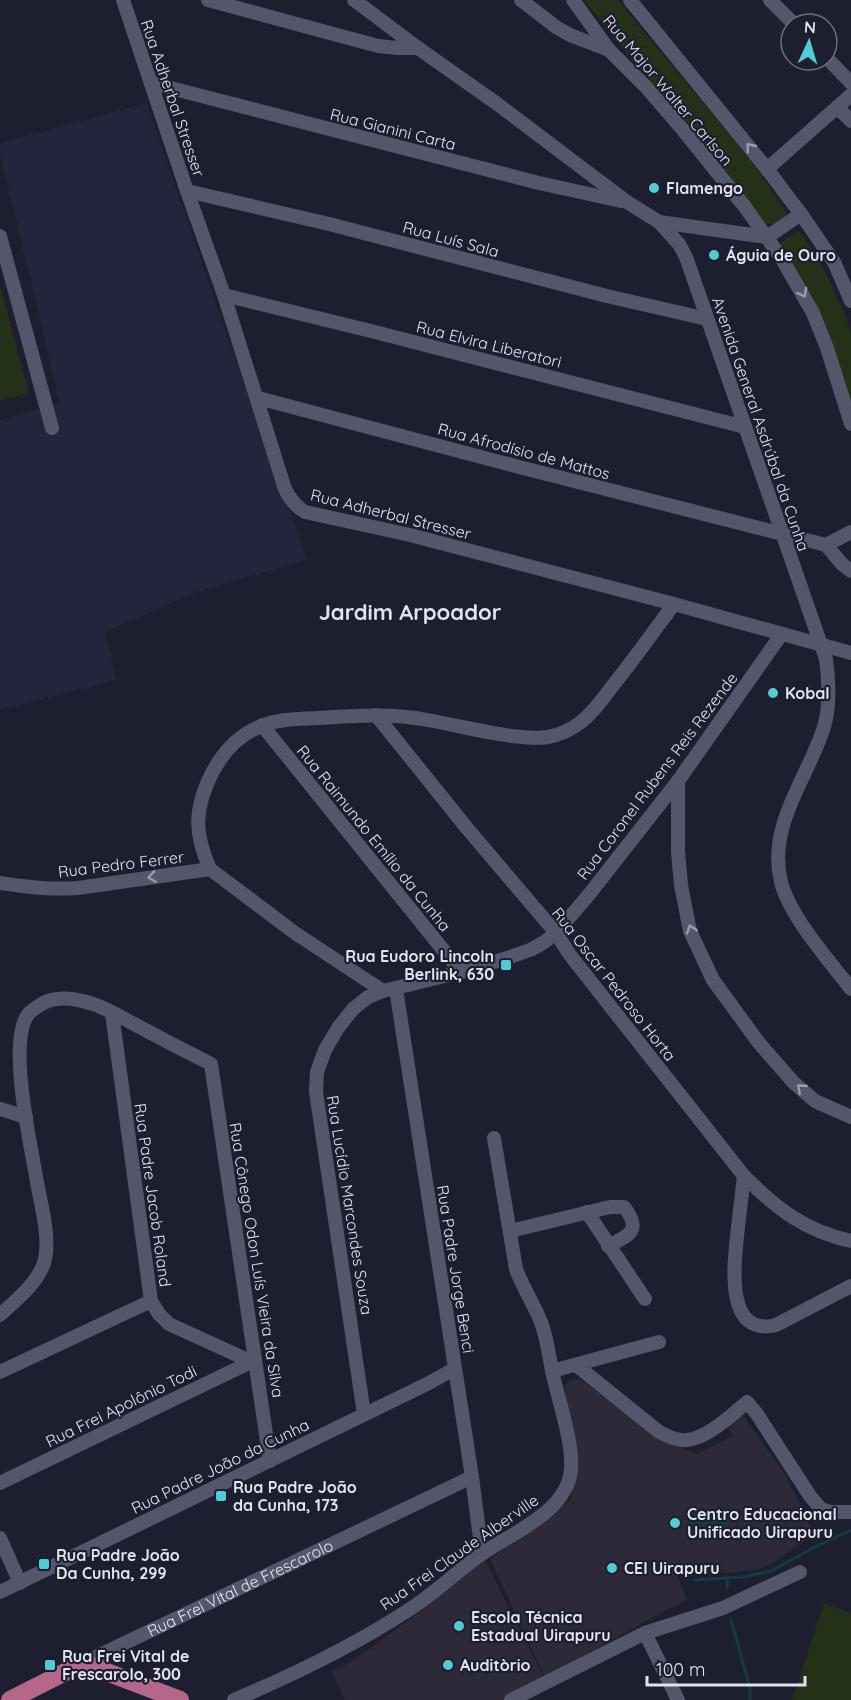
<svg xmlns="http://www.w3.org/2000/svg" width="851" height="1700" font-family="Quicksand,sans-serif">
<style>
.built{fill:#23253d}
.education{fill:#2d2939}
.green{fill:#243017}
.water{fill:#123c44}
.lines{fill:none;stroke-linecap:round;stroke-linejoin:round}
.stream{stroke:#123c44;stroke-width:3}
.minor{stroke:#54576c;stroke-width:14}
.major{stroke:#b5678b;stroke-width:18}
.oneway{stroke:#9a9cad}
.poi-dot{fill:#51ccd2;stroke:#1d1f31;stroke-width:2}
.labels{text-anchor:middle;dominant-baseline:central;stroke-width:4.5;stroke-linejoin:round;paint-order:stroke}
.street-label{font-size:16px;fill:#e0e2ee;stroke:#1d1f31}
.poi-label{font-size:16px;font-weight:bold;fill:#e0e2ee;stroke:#1d1f31;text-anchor:start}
.district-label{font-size:22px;font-weight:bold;fill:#e0e2ee;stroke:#1d1f31}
</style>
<rect width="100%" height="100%" fill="#1d1f31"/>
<polygon class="built" points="147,103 217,307 307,560 199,591 105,632 116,680 0,710 0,420 60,403 0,153 0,143"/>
<g class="education">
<polygon points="573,1379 581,1380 646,1426 667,1443 697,1454 733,1436 724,1419 739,1409 786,1476 815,1534 772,1563 760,1569 731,1573 675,1571 687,1600 664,1611 545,1678 490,1559 571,1499 575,1475 575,1457 564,1386 569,1380"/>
<polygon points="484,1558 545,1680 504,1700 345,1700 331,1671 351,1662 417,1614"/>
</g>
<g class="green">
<polygon points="584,0 618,0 756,167 787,214 781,224 764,224"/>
<polygon points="800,231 824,269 844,313 851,333 851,416 815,304 776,245"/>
<polygon points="0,285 29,393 0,401"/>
<polygon points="824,1603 851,1613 851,1700 792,1700"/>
</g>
<polygon class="water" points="728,1515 729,1536 690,1535 690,1517"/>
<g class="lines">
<g class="stream">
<polyline points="695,1580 742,1577 771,1571 819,1545 851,1530"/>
<polyline points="727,1588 728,1578"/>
<polyline points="731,1620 750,1688 750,1700"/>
</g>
<g class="minor">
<path d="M 123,0 L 187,191 L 224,295 L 285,489 C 290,499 295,506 305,512 L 410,535 L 674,604 L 851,653"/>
<polyline points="208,0 378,46 398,48 418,48"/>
<path d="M 354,0 L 418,48 L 496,103 L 627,202 L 659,222 L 679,244 L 686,257 L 826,659 C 829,679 830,707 824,727 C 808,778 767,825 781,882 C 790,917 829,960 851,989"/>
<polyline points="521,0 556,27 570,35 609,50"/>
<polyline points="573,0 609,50 646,87 683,130 745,207 782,259 813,313 827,348 851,424"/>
<polyline points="630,0 767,169 801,214 834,262 851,301"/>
<polyline points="770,0 794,24"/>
<polyline points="827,58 851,83"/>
<polyline points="151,83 539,183 621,201"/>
<polyline points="838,108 851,121"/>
<polyline points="767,169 851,95"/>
<polyline points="187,191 329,224 607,296 707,319"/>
<polyline points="659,222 767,237 801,214"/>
<polyline points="0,236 52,428"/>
<polyline points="224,295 375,332 745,427"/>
<polyline points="258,398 519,467 826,545 851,532"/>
<polyline points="826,545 842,564 851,571"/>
<path d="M 376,715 L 466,827 L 556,933 L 570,955 L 744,1176 C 777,1209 805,1231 851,1241"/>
<polyline points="262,725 461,972"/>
<polyline points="678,781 678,852 681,885 690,931 713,980 759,1043 794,1083 815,1101 851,1117"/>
<path d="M 0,883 C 27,887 51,890 78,888 L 210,869"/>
<polyline points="396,989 472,1477 482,1554"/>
<path d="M 383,991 L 295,933 L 210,869 C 194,833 194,809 212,773 C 223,752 237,736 259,727 C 277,719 298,719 318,718 C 354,716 391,713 427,720 C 455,725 483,732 512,736 C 523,737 537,739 548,737 C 560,735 572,729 581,722 C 594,712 604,697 614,684 C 635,658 654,631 674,604"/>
<polyline points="112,1013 151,1301 159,1314 169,1324 250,1361"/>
<polyline points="0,1109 26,1117"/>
<path d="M 744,1176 C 742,1193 740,1210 738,1227 C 735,1257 722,1338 776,1325 L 851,1286"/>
<polyline points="587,1212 645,1299"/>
<path d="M 510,1231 L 610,1207 L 624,1207 C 643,1231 628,1236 608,1246"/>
<path d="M 0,1315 C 15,1301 37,1284 44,1263 C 51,1240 41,1205 37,1182 C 31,1146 8,1046 27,1016 C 29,1012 33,1010 37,1007 C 53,994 75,998 93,1004 C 108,1009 121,1017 134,1024 C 160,1038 185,1051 211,1064 L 270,1461"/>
<path d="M 576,1365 L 658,1431 C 665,1435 672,1439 681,1440 C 702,1443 731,1416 747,1402 L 757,1414 L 810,1496 L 821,1509 L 830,1512 L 851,1512"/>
<polyline points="552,1371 659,1342"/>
<polyline points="0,1372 151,1301"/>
<polyline points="364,1414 316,1092 317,1072 325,1050 338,1028 353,1009 368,997 383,991 461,972 504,959 530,950 543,943 556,933 587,897 678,781 781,635"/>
<polyline points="0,1483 255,1360"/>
<polyline points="0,1538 20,1583"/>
<polyline points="0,1592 427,1384 454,1369"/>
<polyline points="645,1633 678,1700"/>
<path id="s1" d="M 83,1663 L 472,1477"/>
<path d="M 234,1700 C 293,1675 353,1646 407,1611 C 434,1594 457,1571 483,1553 C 514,1532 568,1511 571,1469 C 573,1441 558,1399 552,1371 C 549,1355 547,1338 541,1322 C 534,1304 523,1288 516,1269 L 494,1138"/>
<polyline points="511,1700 645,1633 723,1608 800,1572"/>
</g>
<polyline class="major" points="10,1700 83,1663 180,1700"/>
</g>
<defs><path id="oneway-chevron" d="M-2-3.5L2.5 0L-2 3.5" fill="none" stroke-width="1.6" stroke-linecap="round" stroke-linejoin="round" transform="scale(1.5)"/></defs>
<g class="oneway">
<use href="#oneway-chevron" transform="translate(750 147) rotate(-129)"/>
<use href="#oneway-chevron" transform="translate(803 293) rotate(61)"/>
<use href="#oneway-chevron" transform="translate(152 877) rotate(172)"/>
<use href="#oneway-chevron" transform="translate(691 929) rotate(-108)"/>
<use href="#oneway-chevron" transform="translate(801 1088) rotate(-139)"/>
</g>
<g class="poi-dot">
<circle cx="654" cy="188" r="6"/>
<circle cx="714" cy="255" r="6"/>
<circle cx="773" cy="693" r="6"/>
<rect x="500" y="959" width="12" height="12" rx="3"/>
<rect x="215" y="1490" width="12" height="12" rx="3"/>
<circle cx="675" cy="1523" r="6"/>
<rect x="38" y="1558" width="12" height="12" rx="3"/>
<circle cx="612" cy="1568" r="6"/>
<circle cx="459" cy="1626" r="6"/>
<rect x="44" y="1659" width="12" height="12" rx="3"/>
<circle cx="448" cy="1665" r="6"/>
</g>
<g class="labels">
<g class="street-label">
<text transform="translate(668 90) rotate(50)">Rua Major Walter Carlson</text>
<text transform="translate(173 98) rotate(71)">Rua Adherbal Stresser</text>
<text transform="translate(393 129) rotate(14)">Rua Gianini Carta</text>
<text transform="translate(451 239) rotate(15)">Rua Luís Sala</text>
<text transform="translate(489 344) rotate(14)">Rua Elvira Liberatori</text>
<text transform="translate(761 424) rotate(71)">Avenida General Asdrúbal da Cunha</text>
<text transform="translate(524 451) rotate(15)">Rua Afrodísio de Mattos</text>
<text transform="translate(391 514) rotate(14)">Rua Adherbal Stresser</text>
<text transform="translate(657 776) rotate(-53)">Rua Coronel Rubens Reis Rezende</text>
<text transform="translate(374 838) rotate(51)">Rua Raimundo Emílio da Cunha</text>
<text transform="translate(121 864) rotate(-7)">Rua Pedro Ferrer</text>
<text transform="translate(614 984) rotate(52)">Rua Oscar Pedroso Horta</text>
<text transform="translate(153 1195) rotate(82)">Rua Padre Jacob Roland</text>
<text transform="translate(350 1205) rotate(81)">Rua Lucídio Marcondes Souza</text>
<text transform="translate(257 1260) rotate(81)">Rua Cônego Odon Luís Vieira da Silva</text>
<text transform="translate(456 1269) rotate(81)">Rua Padre Jorge Benci</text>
<text transform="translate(121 1406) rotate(-26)">Rua Frei Apolônio Todi</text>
<text transform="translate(220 1466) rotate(-26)">Rua Padre João da Cunha</text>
<text transform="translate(459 1552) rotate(-35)">Rua Frei Claude Alberville</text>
<text stroke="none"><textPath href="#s1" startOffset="174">Rua Frei Vital de Frescarolo</textPath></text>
</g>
<g class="poi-label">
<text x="666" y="188">Flamengo</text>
<text x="726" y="255">Águia de Ouro</text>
<text x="785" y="693">Kobal</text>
<text x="494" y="956" text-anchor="end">Rua Eudoro Lincoln<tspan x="494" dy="18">Berlink, 630</tspan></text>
<text x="233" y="1487">Rua Padre João<tspan x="233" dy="18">da Cunha, 173</tspan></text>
<text x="687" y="1514">Centro Educacional<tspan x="687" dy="18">Unificado Uirapuru</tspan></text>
<text x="56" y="1555">Rua Padre João<tspan x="56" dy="18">Da Cunha, 299</tspan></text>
<text x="624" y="1568">CEI Uirapuru</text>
<text x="471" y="1617">Escola Técnica<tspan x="471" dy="18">Estadual Uirapuru</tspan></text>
<text x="62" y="1656">Rua Frei Vital de<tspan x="62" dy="18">Frescarolo, 300</tspan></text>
<text x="460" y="1665">Auditòrio</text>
</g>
<g class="district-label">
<text x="410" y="612">Jardim Arpoador</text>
</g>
</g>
<g transform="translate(809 42) rotate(4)"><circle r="28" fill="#1d1f31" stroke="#6b6d7d" stroke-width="1.5"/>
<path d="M0-4.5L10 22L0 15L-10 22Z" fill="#51ccd2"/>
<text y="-9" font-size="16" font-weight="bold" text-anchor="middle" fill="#e0e2ee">N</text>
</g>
<path d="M647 1676v9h158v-9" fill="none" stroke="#e0e2ee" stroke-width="3"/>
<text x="656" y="1676" font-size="18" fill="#e0e2ee" stroke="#1d1f31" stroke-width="4.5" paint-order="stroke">100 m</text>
</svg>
